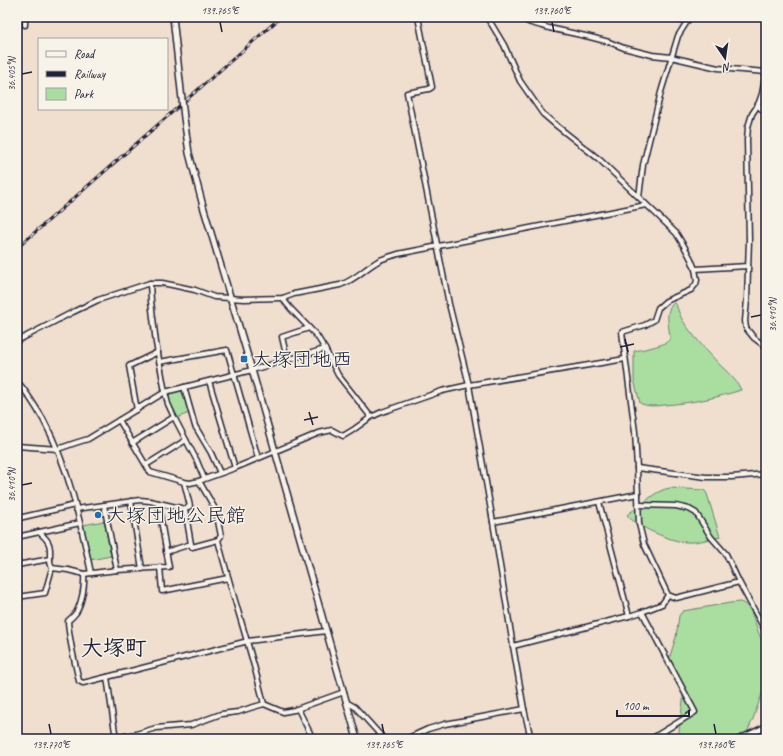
<svg xmlns="http://www.w3.org/2000/svg" width="783" height="756" font-family="Caveat,'Klee One',sans-serif">
<style>
.green{fill:#aadea0;stroke:#66806e}
.lines{fill:none;stroke-linecap:round;stroke-linejoin:round}
.minor-casing{stroke:#22223b;stroke-width:7}
.tertiary-casing{stroke:#22223b;stroke-width:8}
.minor{stroke:#f7f3e8;stroke-width:4}
.tertiary{stroke:#f7f3e8;stroke-width:5}
.rail-casing{stroke:#22223b;stroke-width:3}
.rail{stroke:#f7f3e8;stroke-width:1.5;stroke-dasharray:4.5;stroke-linecap:butt}
.tertiary-bridge-casing{stroke:#22223b;stroke-width:8;stroke-linecap:butt}
.tertiary-bridge{stroke:#f7f3e8;stroke-width:5}
.ticks{fill:none;stroke:#22223b;stroke-width:1.5}
.poi-dot{fill:#1f6fb2;stroke:#f7f3e8;stroke-width:1.5}
.labels{text-anchor:middle;dominant-baseline:central;stroke-width:3;stroke-linejoin:round;paint-order:stroke}
.poi-label{font-size:20px;fill:#22223b;stroke:#f7f3e8;text-anchor:start}
.quarter-label{font-size:22px;font-weight:bold;fill:#22223b;stroke:#f7f3e8}
.neatline{fill:none;stroke:#22223b;stroke-width:1.5}
.ticks-label{font-size:10px;text-anchor:middle;fill:#22223b}
</style>
<rect width="100%" height="100%" fill="#f0dfce"/>
<filter id="ink" filterUnits="userSpaceOnUse"><feTurbulence type="fractalNoise" baseFrequency=".025" numOctaves="2"/><feDisplacementMap in="SourceGraphic" scale="8" xChannelSelector="R" yChannelSelector="G"/><feConvolveMatrix kernelMatrix="1 2 1 2 8 2 1 2 1" color-interpolation-filters="sRGB"/></filter>
<g filter="url(#ink)">
<g class="green">
<path d="M 674,303 L 676,304 C 678,310 680,316 683,321 C 692,335 708,352 719,364 C 726,371 737,380 741,390 C 716,398 691,403 664,405 C 656,406 647,407 640,403 L 634,380 L 634,351 C 640,350 667,345 669,340 C 670,339 670,338 670,337 C 669,326 664,310 674,303 Z"/>
<polygon points="180,391 183,393 189,413 177,418 170,404 168,396 170,393"/>
<path d="M 670,488 L 703,490 L 705,491 L 707,494 L 720,537 C 709,539 697,543 686,542 C 672,542 635,526 627,515 C 630,512 634,510 637,508 C 647,500 657,490 670,488 Z"/>
<polygon points="104,521 111,556 90,560 83,525"/>
<path d="M 740,602 C 746,604 749,608 752,614 L 766,653 L 766,682 L 753,719 L 744,739 L 680,739 L 679,731 L 683,701 L 683,694 L 669,659 L 676,637 L 679,616 L 681,613 L 683,611 L 730,603 Z"/>
</g>
<g class="lines">
<g class="minor-casing">
<g id="minor">
<polyline points="418,17 432,87 429,89 407,93 449,304 469,385 493,522 513,646 524,709 531,739"/>
<polyline points="486,17 492,25 504,45 520,81 543,114 557,126 600,160 676,233 684,246 691,259 695,269 697,280 696,284 691,290 666,301 658,308 654,320 645,325 622,332 635,432 637,468 639,524 644,544 668,595 676,598 739,582"/>
<polyline points="518,17 531,23 549,28 590,37 609,42 624,48 652,55 671,57 718,68 766,72"/>
<polyline points="25,25 25,17"/>
<polyline points="766,55 766,71"/>
<polyline points="766,72 762,94 758,105 752,114 748,127 747,140 749,240 747,300 745,321 746,328 754,338 766,347"/>
<polyline points="639,197 643,165 661,92 678,36 690,17"/>
<polyline points="695,269 748,266"/>
<polyline points="150,283 151,301 156,343 165,392 168,404 174,417 197,461 204,478"/>
<polyline points="283,298 286,303 291,309 317,336 325,349 338,375 371,417"/>
<path d="M 17,341 L 73,312 L 98,300 L 150,283 L 162,283 L 172,285 L 195,290 L 214,297 L 244,299 L 283,298 L 294,294 L 340,285 C 355,280 362,271 375,263 C 382,258 390,257 398,254 L 646,205"/>
<polyline points="287,359 282,337 309,328"/>
<polyline points="159,362 227,350 258,458"/>
<path d="M 17,381 C 27,392 35,406 43,419 C 69,467 80,520 91,573"/>
<polyline points="209,381 235,468"/>
<polyline points="184,387 195,426 211,453 220,473"/>
<polyline points="137,410 129,366 158,352"/>
<polyline points="119,420 150,472 184,482 190,483 199,481 235,468 319,433 332,430 343,436 353,430 371,417 382,412 442,391 469,385 625,359"/>
<polyline points="132,443 174,417"/>
<polyline points="17,446 58,449 75,443 88,439 165,392 252,370 325,349"/>
<polyline points="146,465 186,440"/>
<polyline points="637,468 706,477 732,477 766,474"/>
<path d="M 199,481 L 214,507 L 217,516 L 221,536 L 218,540 C 232,595 251,649 264,704"/>
<polyline points="131,501 142,569"/>
<polyline points="599,502 629,616"/>
<polyline points="104,505 117,570"/>
<polyline points="638,505 676,506 689,509 696,513 711,537 726,554 739,582 766,632"/>
<polyline points="76,509 140,500 150,501 185,509 190,506 184,482"/>
<polyline points="19,518 75,505"/>
<polyline points="493,522 638,494"/>
<path d="M 39,532 C 42,535 46,538 48,542 C 53,550 47,560 52,568 L 68,570 L 84,574 L 117,570 L 169,567 L 158,503"/>
<polyline points="17,537 80,523"/>
<polyline points="191,544 192,547 218,540"/>
<polyline points="166,552 191,544 185,509"/>
<polyline points="17,565 50,559"/>
<polyline points="160,567 162,591 228,578"/>
<path d="M 84,574 C 85,585 82,601 77,611 C 75,615 71,618 68,621 C 69,641 75,662 79,681 L 83,683 L 107,677"/>
<polyline points="17,597 45,593 52,568"/>
<polyline points="642,612 695,712 651,739"/>
<polyline points="513,646 629,616 642,612 662,604 668,595"/>
<polyline points="346,702 355,707 384,739"/>
<polyline points="298,709 313,739"/>
<polyline points="110,739 136,734 156,728 191,725 221,714 238,712 250,708 264,704 283,712 294,710 344,692"/>
<polyline points="116,739 107,677 248,641 326,631"/>
<polyline points="406,739 428,729 445,724 524,709"/>
<polyline points="760,739 766,729"/>
</g>
</g>
<g class="tertiary-casing">
<g id="tertiary">
<polyline points="758,105 766,113"/>
<polyline points="203,206 252,370 357,739"/>
<polyline points="740,739 766,727"/>
</g>
</g>
<use href="#minor" class="minor"/>
<use href="#tertiary" class="tertiary"/>
<g class="rail-casing">
<polyline id="rail" points="17,248 281,17"/>
</g>
<use href="#rail" class="rail"/>
<g class="tertiary-bridge-casing">
<polyline id="tertiary-bridge" points="173,17 184,118 189,153 203,206"/>
</g>
<use href="#tertiary-bridge" class="tertiary-bridge"/>
</g>
</g>
<path class="ticks" d="M 220,22 L 222,32M 552,22 L 554,32M 22,74 L 32,72M 751,317 L 761,315M 625,339 L 628,352M 620,347 L 634,344M 309,412 L 313,425M 304,420 L 318,417M 22,485 L 32,483M 49,724 L 51,734M 382,724 L 384,734M 714,724 L 716,734"/>
<g class="poi-dot">
<rect x="240" y="355" width="8" height="8" rx="2"/>
<circle cx="98" cy="515" r="4"/>
</g>
<g class="labels">
<g class="poi-label">
<text x="252" y="359">大塚団地西</text>
<text x="106" y="515">大塚団地公民館</text>
</g>
<g class="quarter-label">
<text x="114" y="648">大塚町</text>
</g>
</g>
<rect width="783" height="756" fill="none" stroke="#f7f3e8" stroke-width="44"/>
<rect x="38" y="38" width="130" height="72" fill="#f7f3e8" stroke="#a29fa3"/>
<rect x="46" y="51" width="20" height="6" fill="#f7f3e8" stroke="#a29fa3"/>
<text x="74" y="58" font-size="12" fill="#22223b">Road</text>
<rect x="46" y="71" width="20" height="6" fill="#22223b" stroke="#a29fa3"/>
<text x="74" y="78" font-size="12" fill="#22223b">Railway</text>
<rect x="46" y="88" width="20" height="12" fill="#aadea0" stroke="#a29fa3"/>
<text x="74" y="98" font-size="12" fill="#22223b">Park</text>
<g transform="translate(725 58) rotate(167)" stroke="#f7f3e8" stroke-width="3" paint-order="stroke">
<path d="M0-3L7 15L0 10L-7 15Z" fill="#22223b"/>
<text y="-6" font-size="11" font-weight="bold" text-anchor="middle" fill="#22223b">N</text>
</g>
<path d="M617 710v6h72v-6" fill="none" stroke="#22223b" stroke-width="2"/>
<text x="623" y="710" font-size="12" fill="#22223b" stroke="#f7f3e8" stroke-width="3" paint-order="stroke">100 m</text>
<rect x="22" y="22" width="739" height="712" class="neatline"/>
<g class="ticks-label">
<text x="220" y="14">139.765°E</text>
<text x="552" y="14">139.760°E</text>
<text transform="translate(11 74) rotate(-90)" y="4">36.405°N</text>
<text transform="translate(772 315) rotate(-90)" y="4">36.410°N</text>
<text transform="translate(11 485) rotate(-90)" y="4">36.410°N</text>
<text x="51" y="748">139.770°E</text>
<text x="384" y="748">139.765°E</text>
<text x="716" y="748">139.760°E</text>
</g>
</svg>
